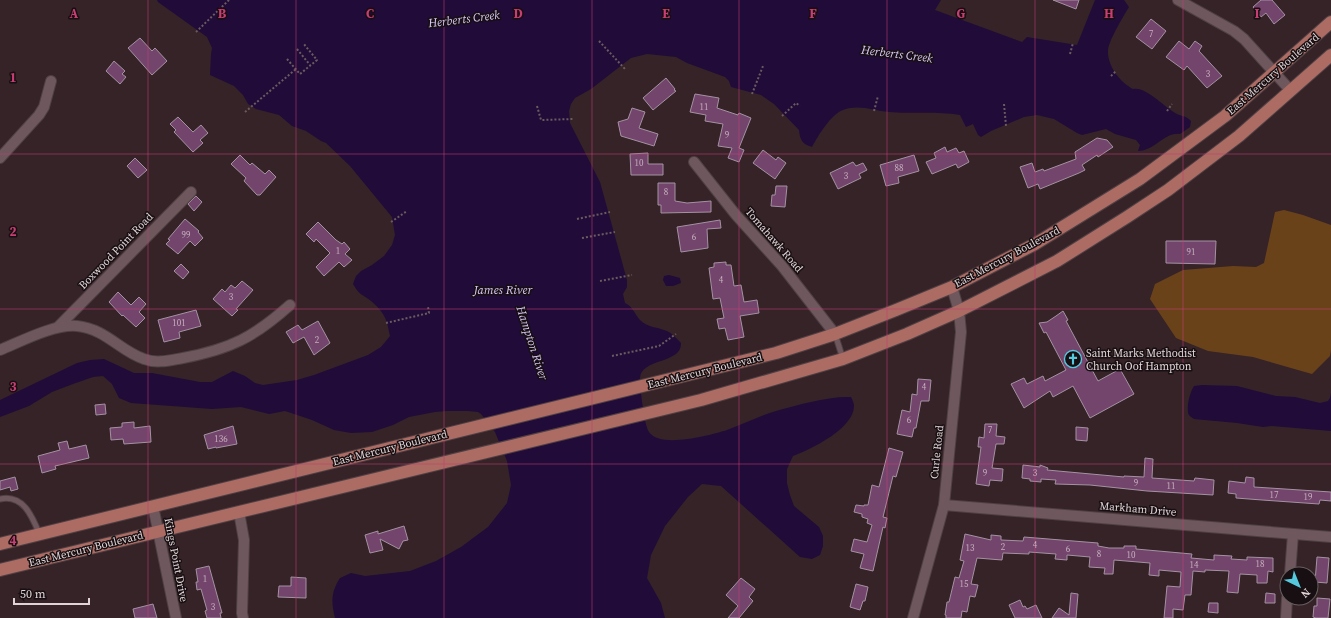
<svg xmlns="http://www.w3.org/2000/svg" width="1331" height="618" font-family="'Source Serif 4',serif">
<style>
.green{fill:#6a421a}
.water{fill:#210b39}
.building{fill:#73456d;stroke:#a492a1}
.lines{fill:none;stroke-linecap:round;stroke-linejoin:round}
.lane-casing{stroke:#4f4044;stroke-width:7}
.street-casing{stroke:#4f4044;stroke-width:12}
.primary-casing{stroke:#4f4044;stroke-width:14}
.path{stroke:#6b5b5f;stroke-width:2;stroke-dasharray:2 2;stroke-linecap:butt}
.lane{stroke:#6e585e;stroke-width:5}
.street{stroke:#6e585e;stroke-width:10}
.primary{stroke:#ac6b63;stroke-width:12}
.grid{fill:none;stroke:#c83e74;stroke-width:1;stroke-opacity:0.55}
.labels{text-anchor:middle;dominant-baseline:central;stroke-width:3;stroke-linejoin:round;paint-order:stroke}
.number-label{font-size:9px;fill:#c6b0bc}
.street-label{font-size:11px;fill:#e1d4d7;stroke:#170f11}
.poi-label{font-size:11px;fill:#e1d4d7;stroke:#170f11;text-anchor:start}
.water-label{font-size:12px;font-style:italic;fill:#dbc9fa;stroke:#170f11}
.grid-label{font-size:13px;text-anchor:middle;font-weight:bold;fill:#c83e74;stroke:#170f11;stroke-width:3;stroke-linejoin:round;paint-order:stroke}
</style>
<rect width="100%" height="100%" fill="#352328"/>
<polygon class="green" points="1284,210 1303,215 1331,225 1331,350 1330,356 1312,374 1253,357 1208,351 1176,338 1150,299 1155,284 1183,270 1233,266 1256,267 1264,263 1275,212"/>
<g class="water">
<path d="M 157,0 L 941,0 L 935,10 L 1022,42 L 1027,37 L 1077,45 L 1095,0 L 1124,0 L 1129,7 C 1123,17 1109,40 1108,50 C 1107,66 1120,82 1133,89 C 1146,86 1165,108 1177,114 C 1183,117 1185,115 1191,121 L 1190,127 L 1180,134 C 1164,132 1155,151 1138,151 L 1140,145 L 1136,140 L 1115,134 L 1106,129 L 1082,135 L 1077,133 L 1054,119 L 1037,115 L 1024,117 L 991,131 L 981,137 L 978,135 L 973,124 L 966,127 L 960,115 C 937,111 913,114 889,112 C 874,111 859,104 843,110 C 831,114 818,136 812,147 C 802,144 800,140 799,130 L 774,104 L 761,95 L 731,87 L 729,81 L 725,77 L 687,63 L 676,57 L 647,54 L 631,58 L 591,89 L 575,98 L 571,104 L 569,111 L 570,123 L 600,182 L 627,280 L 627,287 L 623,294 L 625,303 C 633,307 634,313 640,320 C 647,328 660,327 669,332 C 674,335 677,339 681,343 C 682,364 641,358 640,378 C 640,387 644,425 649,432 C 660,449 711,435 727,430 C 744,424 759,416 776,411 C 798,405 828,396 851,397 C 852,399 854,403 854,406 C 854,428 812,449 793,456 L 787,469 L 787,483 L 790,495 L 794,506 L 819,527 L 823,536 L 823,546 L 820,555 L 812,559 L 800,557 L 721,486 L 702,484 L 688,497 L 665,526 L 651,555 L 647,578 L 661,603 L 665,618 L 335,618 C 331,602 331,592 340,578 L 351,573 L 365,576 L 410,571 L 436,561 L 461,547 L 488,527 L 507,503 L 511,485 L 507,461 L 495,432 L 481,414 L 478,412 L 468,411 L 447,411 L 435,412 L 409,417 L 393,425 L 372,432 L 351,433 L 334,430 L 312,420 L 285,411 L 269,414 L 241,407 L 212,409 L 131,403 L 119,398 L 112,384 L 103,376 L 93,377 L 73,384 L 52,392 L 29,406 L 0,417 L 0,400 L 77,363 L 90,360 L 104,359 L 134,373 L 152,373 L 200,382 L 212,382 L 233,371 L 245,376 L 255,383 L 263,385 L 297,380 L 314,375 L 368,355 L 381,347 L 390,336 C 387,319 384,312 371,301 C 361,293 360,296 353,284 L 356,276 L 361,271 L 372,265 L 384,256 L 392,245 L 395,235 L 392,217 L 350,166 L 326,143 L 321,141 L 306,131 L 292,126 L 279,115 L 256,109 L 248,104 L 243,95 L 234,86 L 210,75 L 211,54 L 212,48 L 207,37 L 158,2 Z"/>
<polygon points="669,275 680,278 681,283 673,286 666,286 663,280 664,276"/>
<path d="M 1202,385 L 1237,386 L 1276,396 L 1295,397 L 1320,403 L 1328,401 L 1330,398 L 1331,393 L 1331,431 L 1272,426 L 1263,427 L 1237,423 L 1194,419 C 1191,417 1188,415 1188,412 C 1187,404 1190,392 1194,386 Z"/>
</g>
<g class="building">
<polygon points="1053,0 1079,0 1076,9"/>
<polygon points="1261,0 1272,0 1285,15 1274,24 1266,13 1261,17 1253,7"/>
<polygon points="1151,19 1166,31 1152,49 1136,37"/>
<polygon points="140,38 152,51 155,48 167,61 152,75 128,48"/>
<polygon points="1179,41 1189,49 1195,41 1202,46 1199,51 1222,76 1207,88 1187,66 1184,70 1166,57"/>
<polygon points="114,61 125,71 122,74 126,77 120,84 106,71"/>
<polygon points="666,78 675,89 674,90 676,91 653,110 643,98"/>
<polygon points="695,94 719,98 717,108 738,115 739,113 751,118 739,148 744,150 739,162 728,158 732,148 718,146 723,124 705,121 706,115 690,112"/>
<polygon points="632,108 645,112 639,128 658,134 654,146 621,136 618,122 628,119"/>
<polygon points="178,117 193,132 201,125 208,133 200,140 203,143 193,152 174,132 176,130 170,124"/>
<polygon points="1097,138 1107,140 1113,147 1098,157 1097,155 1082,165 1085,170 1079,173 1040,189 1038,184 1028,188 1020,167 1032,163 1035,172 1043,169 1044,171 1076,159 1075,152"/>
<polygon points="945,147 947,152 956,148 959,153 964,151 969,162 958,168 956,164 932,174 926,162 936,158 934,153"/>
<polygon points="763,150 776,160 778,157 786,163 775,179 753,163"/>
<polygon points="648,153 648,164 663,164 663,175 631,175 630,154"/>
<polygon points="240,155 250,165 252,163 265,174 269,170 276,177 260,195 257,195 244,181 246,178 231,164"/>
<polygon points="914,155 919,171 898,177 899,183 886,186 880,165"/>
<polygon points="135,158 147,170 138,178 127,166"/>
<polygon points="853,162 856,166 863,163 867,170 859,174 861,178 838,189 830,173"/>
<polygon points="658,183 675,183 675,201 687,203 711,201 711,212 661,213 661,205 658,205"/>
<polygon points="776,186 787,186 785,207 771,206 772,195 775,195"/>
<polygon points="196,196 202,202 194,211 188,204"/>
<polygon points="185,219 199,231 198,232 203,238 195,246 190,241 178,254 166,244 170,240 168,239"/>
<polygon points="720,220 721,228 707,229 708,248 681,252 677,227"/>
<polygon points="318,222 336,240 342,244 344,242 350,249 345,254 352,260 344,267 339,262 324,276 316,267 330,253 316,239 314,242 306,234"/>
<polygon points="1166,241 1216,241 1215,264 1166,263"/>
<polygon points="726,262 726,265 731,265 734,286 741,285 744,302 757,300 759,313 740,316 744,337 728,340 725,328 719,329 717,319 724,318 720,298 713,299 709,268 714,267 714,263"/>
<polygon points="181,264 189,272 183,279 174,271"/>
<polygon points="242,281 253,290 236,309 238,310 232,316 213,299 222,289 225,292 231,285 235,288"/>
<polygon points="118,292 131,305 139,297 146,304 139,312 145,318 136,327 123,315 122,316 109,302"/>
<polygon points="196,310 201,326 179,332 180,338 164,342 158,320"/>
<polygon points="1063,311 1068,320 1066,321 1098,381 1120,369 1134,394 1090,418 1073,386 1053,397 1050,391 1024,408 1011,384 1024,378 1027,384 1043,376 1045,381 1066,370 1046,332 1044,333 1039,323 1047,322 1056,316"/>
<polygon points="318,321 330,343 314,355 304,337 293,343 286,332 298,325 302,330"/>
<polygon points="918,379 931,380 929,401 921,401 916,428 914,428 912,437 897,434 902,410 910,412 912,394 917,395"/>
<polygon points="105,404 106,414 96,415 95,405"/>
<polygon points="134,422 134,428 150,426 151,442 124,444 123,439 111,440 110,428 122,427 122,423"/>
<polygon points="985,424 997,424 996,436 1005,437 1004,444 996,444 992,468 1003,469 1002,481 990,480 989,486 976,484 981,447 978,447 979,437 984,438"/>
<polygon points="233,426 237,444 216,448 216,447 208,449 204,435"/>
<polygon points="1076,427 1088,428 1087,441 1076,440"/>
<polygon points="67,441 69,449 86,445 89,458 55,466 56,469 42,473 38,456 60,450 58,443"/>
<polygon points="889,448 903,452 896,477 893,476 883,517 887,518 885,528 883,527 873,571 860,568 864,554 851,551 854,539 867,542 872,525 867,523 868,519 862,517 862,514 854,512 856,505 864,506 864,505 868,505 872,485 879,487"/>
<polygon points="1145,458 1153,459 1152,478 1194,481 1195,478 1214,480 1213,495 1147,491 1090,485 1055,484 1056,480 1041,479 1041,482 1030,481 1030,479 1022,478 1023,465 1040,467 1040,465 1048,468 1047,470 1124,477 1124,476 1144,477"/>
<polygon points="15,477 18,489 11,491 10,487 0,490 0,481"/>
<polygon points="1246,477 1254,478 1254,487 1331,492 1331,501 1320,500 1319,504 1262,500 1236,498 1236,494 1228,493 1229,481 1245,483"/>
<polygon points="404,526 408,540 403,541 399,549 380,539 383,550 370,553 365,535 378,531 378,534"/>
<polygon points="965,534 991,540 991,535 1001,536 1001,540 1023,541 1024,537 1098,543 1098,546 1109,548 1124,548 1124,546 1136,546 1136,549 1192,554 1191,558 1214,560 1214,555 1232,556 1231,559 1247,560 1247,557 1273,558 1273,572 1268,571 1267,583 1257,583 1257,575 1240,574 1238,593 1227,592 1229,571 1205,570 1205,572 1193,571 1191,595 1185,595 1183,610 1173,609 1173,618 1164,618 1167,586 1180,587 1181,572 1159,570 1159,576 1149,575 1150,563 1114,560 1113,574 1104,574 1105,568 1089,567 1090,557 1067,555 1067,560 1055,559 1056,554 1029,552 1029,554 1003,553 1002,560 977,558 971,584 978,585 975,597 970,596 967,612 962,611 961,618 946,618 946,615 945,615 947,602 949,602 955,577 959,578 964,561 960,560"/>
<polygon points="1317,557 1329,558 1327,583 1315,582"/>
<polygon points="209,566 222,613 220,613 221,618 207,618 205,611 207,610 201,589 197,590 196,582 198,582 196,569"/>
<polygon points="291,577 306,578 306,598 278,597 279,586 291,586"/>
<polygon points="741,578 755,589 749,597 753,601 739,618 728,618 738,606 726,595"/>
<polygon points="856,584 868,587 865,601 863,601 860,610 850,607"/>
<polygon points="1071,593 1078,594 1076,618 1052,618 1059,608 1069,615"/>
<polygon points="1266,593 1275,594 1275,603 1265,603"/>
<polygon points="1317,598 1330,599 1328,618 1316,618 1313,617 1314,606 1317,606"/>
<polygon points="1020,600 1023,607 1025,606 1027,609 1036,605 1042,618 1015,618 1009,605"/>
<polygon points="1209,603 1218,603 1218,613 1208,612"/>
<polygon points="153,604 157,618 135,618 133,609"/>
</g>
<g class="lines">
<g class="lane-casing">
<g id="lane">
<polyline points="835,334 843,359"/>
<path d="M 0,499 C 23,494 32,516 39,533"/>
</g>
</g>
<g class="street-casing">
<g id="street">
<polyline points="1178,0 1234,31 1244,39 1291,91"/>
<polyline points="0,158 39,115 44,107 51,81"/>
<polyline points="694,162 736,215 782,266 835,334"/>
<polyline points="58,327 191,192"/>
<path d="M 0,350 C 22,341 54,324 77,326 C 106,329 120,351 144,359 C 157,364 171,360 183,358 C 231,349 254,337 290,305"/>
<polyline points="944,505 1331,537"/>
<polyline points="153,506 176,618"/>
<polyline points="239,512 244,540 242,613 243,618"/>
<polyline points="1290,574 1293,534"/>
<polyline points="913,618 944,505 961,332 959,311 952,287"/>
<polyline points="1286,618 1287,598"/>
</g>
</g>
<g class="primary-casing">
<g id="primary">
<polyline points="0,544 776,353 835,334 896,310 952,287 1035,244 1140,179 1225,116 1331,22"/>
<polyline points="0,570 701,400 843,359 907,334 959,311 1057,261 1127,217 1168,190 1239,136 1331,55"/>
</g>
</g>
<g class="path">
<polyline points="196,32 229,0"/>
<polyline points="599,41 625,69"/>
<polyline points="297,49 310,65"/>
<polyline points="1070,54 1073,43"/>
<polyline points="287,59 300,74 317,60 303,43"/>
<polyline points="1111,76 1116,71"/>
<polyline points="752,94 763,66"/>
<polyline points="1004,104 1006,126"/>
<polyline points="537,106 541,120 574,119"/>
<polyline points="874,111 878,96"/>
<polyline points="1167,111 1172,104"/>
<polyline points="245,112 296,69"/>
<polyline points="782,116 796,103 800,106"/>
<polyline points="577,219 610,212"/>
<polyline points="391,222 407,211"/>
<polyline points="582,238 615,232"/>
<polyline points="600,281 632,275"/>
<polyline points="386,323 429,313 428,307"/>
<polyline points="612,356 659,346 676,334"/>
</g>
<use href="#lane" class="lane"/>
<use href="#street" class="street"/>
<use href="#primary" class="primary"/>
</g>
<path class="grid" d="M 148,0 L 148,618M 296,0 L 296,618M 444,0 L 444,618M 592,0 L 592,618M 739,0 L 739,618M 887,0 L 887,618M 1035,0 L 1035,618M 1183,0 L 1183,618M 0,154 L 1331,154M 0,309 L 1331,309M 0,464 L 1331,464"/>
<defs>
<g id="church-ring" transform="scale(0.9)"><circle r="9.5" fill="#170f11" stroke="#55cadf" stroke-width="1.5"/><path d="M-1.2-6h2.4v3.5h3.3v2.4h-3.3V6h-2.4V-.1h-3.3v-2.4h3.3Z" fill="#55cadf"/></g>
</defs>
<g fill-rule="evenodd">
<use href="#church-ring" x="1073" y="359"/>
</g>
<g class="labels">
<g class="number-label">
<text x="1151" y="34">7</text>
<text x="1208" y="74">3</text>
<text x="704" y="107">11</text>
<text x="727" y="135">9</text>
<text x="639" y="163">10</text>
<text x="899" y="168">88</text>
<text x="846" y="176">3</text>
<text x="666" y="192">8</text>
<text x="186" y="235">99</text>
<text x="694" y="237">6</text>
<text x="338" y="251">1</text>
<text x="1191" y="252">91</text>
<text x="721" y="280">4</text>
<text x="231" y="297">3</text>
<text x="179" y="323">101</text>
<text x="317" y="340">2</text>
<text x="924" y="387">4</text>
<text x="909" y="420">6</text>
<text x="990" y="430">7</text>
<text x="221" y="439">136</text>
<text x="985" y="473">9</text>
<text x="1035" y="473">3</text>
<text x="1136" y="483">9</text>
<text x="1171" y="486">11</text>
<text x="1274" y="495">17</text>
<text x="1308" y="497">19</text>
<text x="1035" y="545">4</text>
<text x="1003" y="547">2</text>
<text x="970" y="548">13</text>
<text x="1068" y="549">6</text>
<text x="1099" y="554">8</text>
<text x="1131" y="555">10</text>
<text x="1260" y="564">18</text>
<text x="1194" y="565">14</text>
<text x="205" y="579">1</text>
<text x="964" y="584">15</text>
<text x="213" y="607">3</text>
</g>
<g class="street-label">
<text transform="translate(1273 74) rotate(-41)">East Mercury Boulevard</text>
<text transform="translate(774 240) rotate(49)">Tomahawk Road</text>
<text transform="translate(116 251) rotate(-46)">Boxwood Point Road</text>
<text transform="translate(1007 257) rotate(-28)">East Mercury Boulevard</text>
<text transform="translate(705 371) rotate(-14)">East Mercury Boulevard</text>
<text transform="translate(390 448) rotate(-14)">East Mercury Boulevard</text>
<text transform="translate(937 452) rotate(-84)">Curle Road</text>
<text transform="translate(1138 509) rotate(5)">Markham Drive</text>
<text transform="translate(86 549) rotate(-14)">East Mercury Boulevard</text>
<text transform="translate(176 560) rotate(79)">Kings Point Drive</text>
</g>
<g class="poi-label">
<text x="1086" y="353">Saint Marks Methodist<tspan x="1086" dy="13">Church Oof Hampton</tspan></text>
</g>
<g class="water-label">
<text transform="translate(464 19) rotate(-7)">Herberts Creek</text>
<text transform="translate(897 54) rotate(7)">Herberts Creek</text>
<text x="503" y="290">James River</text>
<text transform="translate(532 343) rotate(72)">Hampton River</text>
</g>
</g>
<g class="grid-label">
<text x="74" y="18">A</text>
<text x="222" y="18">B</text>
<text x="370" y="18">C</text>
<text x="518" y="18">D</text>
<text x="666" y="18">E</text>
<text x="813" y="18">F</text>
<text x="961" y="18">G</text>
<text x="1109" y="18">H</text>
<text x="1257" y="18">I</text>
<text x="13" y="82">1</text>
<text x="13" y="236">2</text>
<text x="13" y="391">3</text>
<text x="13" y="545">4</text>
</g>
<g transform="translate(1299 586) rotate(137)"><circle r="19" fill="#170f11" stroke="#685e60"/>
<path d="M0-3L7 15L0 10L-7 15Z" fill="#55cadf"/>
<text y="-6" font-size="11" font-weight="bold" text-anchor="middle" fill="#e1d4d7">N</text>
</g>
<path d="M14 598v6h75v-6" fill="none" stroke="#e1d4d7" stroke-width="2"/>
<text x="20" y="598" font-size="12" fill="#e1d4d7" stroke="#170f11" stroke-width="3" paint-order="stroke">50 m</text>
</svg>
